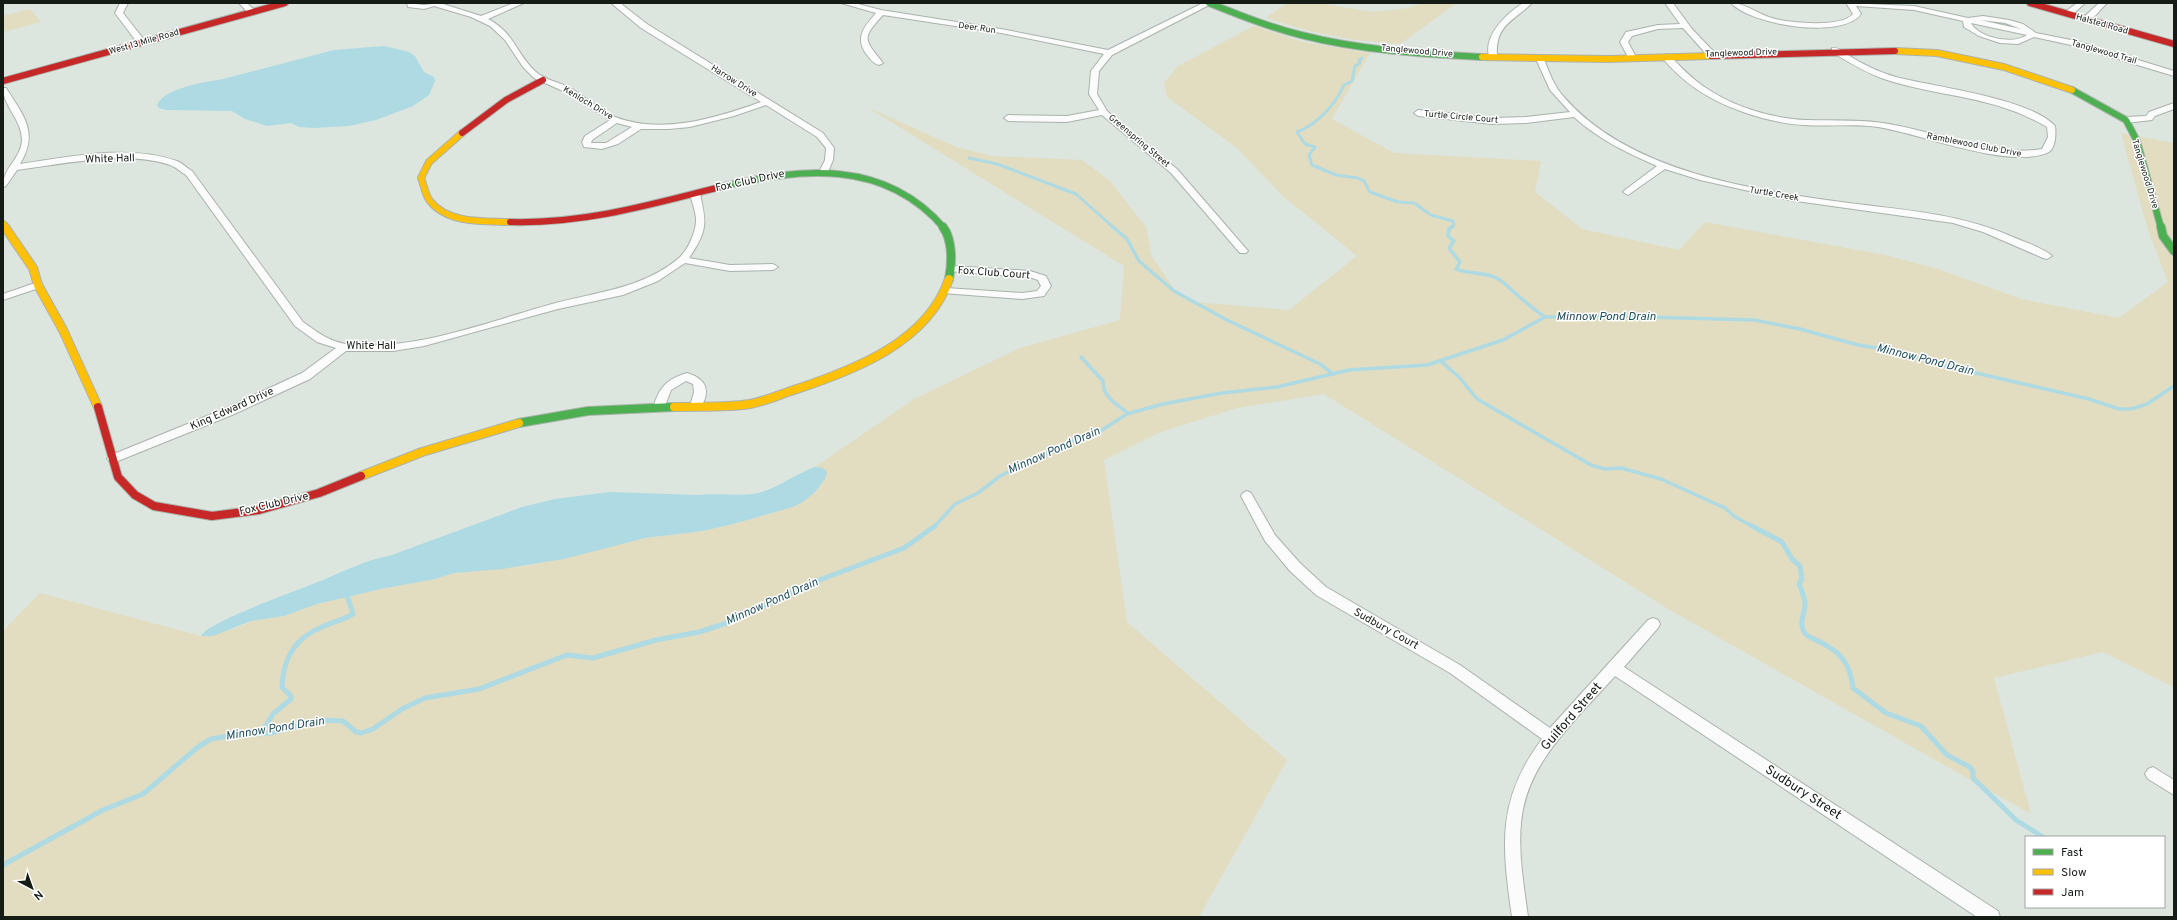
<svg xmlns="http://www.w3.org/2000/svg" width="2177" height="920" font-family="Overpass,sans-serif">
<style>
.green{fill:#e2dcc0}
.water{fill:#aedae4}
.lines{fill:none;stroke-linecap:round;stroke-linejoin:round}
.stream-far2{stroke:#aedae4;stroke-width:3}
.stream-far1{stroke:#aedae4;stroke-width:3.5}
.stream{stroke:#aedae4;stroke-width:5}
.street-casing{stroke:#aab2ac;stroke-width:2}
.fast-far1-casing{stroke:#aab2ac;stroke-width:8}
.fast-casing{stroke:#aab2ac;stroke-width:10}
.slow-far1-casing{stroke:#aab2ac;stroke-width:8}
.slow-casing{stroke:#aab2ac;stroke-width:10}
.jam-far1-casing{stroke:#aab2ac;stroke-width:8}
.jam-casing{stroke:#aab2ac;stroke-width:10}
.street{fill:#fafbfa;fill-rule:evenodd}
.fast-far1{stroke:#4caf50;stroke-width:6}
.fast{stroke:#4caf50;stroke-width:8}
.slow-far1{stroke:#ffc107;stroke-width:6}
.slow{stroke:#ffc107;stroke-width:8}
.jam-far1{stroke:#c62828;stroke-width:6}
.jam{stroke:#c62828;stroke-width:8}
.labels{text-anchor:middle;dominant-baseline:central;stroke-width:3;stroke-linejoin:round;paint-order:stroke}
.far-street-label{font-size:9px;fill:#151c16;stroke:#fff}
.street-label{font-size:11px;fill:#151c16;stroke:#fff}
.water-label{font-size:12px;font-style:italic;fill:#1d4e5c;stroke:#fff}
.near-street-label{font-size:13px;fill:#151c16;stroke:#fff}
</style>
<rect width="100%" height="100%" fill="#dce6de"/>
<g class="green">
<polygon points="1287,3 1318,3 1374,12 1407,8 1424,3 1457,3 1400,44 1355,40 1309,31 1266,18"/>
<polygon points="30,9 41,22 3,32 3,16"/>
<polygon points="1254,26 1303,42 1370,53 1332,119 1394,153 1541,161 1535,192 1582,229 1679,250 1705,222 1885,255 1938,269 2021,299 2119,318 2168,282 2148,230 2121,133 2174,143 2174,687 2103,652 1994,678 2031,814 1670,610 1324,394 1237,408 1158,433 1104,460 1127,622 1287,760 1199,917 3,917 3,631 40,593 201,636 234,629 257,619 284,616 317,604 381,589 435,579 454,573 532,565 645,538 703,531 737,523 793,507 815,493 825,479 819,467 815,467 914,399 1020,348 1120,320 1124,266 867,107 956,147 992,156 1082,160 1109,180 1146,227 1152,257 1175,290 1195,302 1289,310 1357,256 1284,197 1237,148 1167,97 1164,83 1178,66"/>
</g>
<g class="water">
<path d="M 384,46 L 409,52 L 415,56 L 424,72 L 434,77 L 435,81 L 429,95 L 413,106 L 376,120 L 349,126 L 314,128 L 299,127 L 291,123 L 267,126 L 245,119 L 232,111 L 166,110 L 159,108 L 157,105 C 165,87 207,82 223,79 L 334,50 Z"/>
<path d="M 815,467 L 823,468 L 827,472 L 825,479 L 815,492 L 803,502 L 793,507 L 737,523 L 703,531 L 645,538 L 564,559 L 502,569 L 454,573 L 435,579 L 381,589 L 317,604 L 284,616 L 251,621 L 213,636 L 201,636 C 207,622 304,588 323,580 C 345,571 365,560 389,556 L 522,507 L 555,499 L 609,492 L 698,495 C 716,493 734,496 753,494 C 774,491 795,474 815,467 Z"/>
</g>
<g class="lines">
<g class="stream-far2">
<path d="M 1362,58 L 1359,60 L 1360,63 L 1355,66 L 1352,81 L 1344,85 C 1335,105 1318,124 1297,132 L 1305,144 L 1315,147 L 1309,155 L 1312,165 L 1336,175 L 1358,178 L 1364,181 L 1370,192 L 1398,202 L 1414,203 L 1431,215 L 1453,221 L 1454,225 L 1450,228"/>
<polyline points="969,158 997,164 1076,194 1114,228"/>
</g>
<g class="stream-far1">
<polyline points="1113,227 1127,239 1139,261 1174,291 1227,320 1320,364 1333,374"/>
<path d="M 1452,227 L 1449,229 L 1448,236 L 1454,241 L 1449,248 L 1460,262 L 1456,269 C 1471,275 1491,271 1504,283 C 1517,295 1530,307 1545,317"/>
<path d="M 1081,357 L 1103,381 C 1103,397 1116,404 1128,413"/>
<polyline points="1442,362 1460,378 1477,399 1591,465 1605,469 1621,468 1661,479 1725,508 1735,517 1754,527"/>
<polyline points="934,527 955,504 978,493 1000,476 1069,442 1102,430 1127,414 1163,404 1222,393 1277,387 1349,370 1427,365 1503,340 1545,317 1612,316 1754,320 1800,329 1858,345 1897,351 1937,364 2089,399 2119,409 2131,409 2147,404 2174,386"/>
</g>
<g class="stream">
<path d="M 1752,526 L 1782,542 L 1792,559 L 1800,566 L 1802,579 L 1799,584 C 1801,589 1804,596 1805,602 C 1806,612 1798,621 1804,632 C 1806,636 1812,638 1816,640 C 1840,651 1850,662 1853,688 L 1886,713 L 1921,726 L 1947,755 L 1970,767 L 1973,772 L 1973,778 L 2016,820 L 2043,837"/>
<path d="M 261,734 L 273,714 L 291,699 L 291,696 L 282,687 C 283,659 294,638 322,627 C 332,622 343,620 353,614 L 348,598"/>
<polyline points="3,865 103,810 143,794 198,747 211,739 234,735 270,733 321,720 343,721 356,732 361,733 373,729 402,709 425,698 479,689 567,655 593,658 656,640 699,632 727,623 817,581 904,548 935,526"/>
</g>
<g class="street-casing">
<g id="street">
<polygon points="120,3 128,3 123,13 145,41 145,45 139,45 115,13"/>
<polygon points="239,3 247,3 256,12 249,14"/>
<path d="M 407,3 L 424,5 L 440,3 L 481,16 L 514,3 L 524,3 L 488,19 C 515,33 516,54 536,72 C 546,81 561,82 572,89 C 586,98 600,110 615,117 C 662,135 716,118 761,102 L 641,28 L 611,3 L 620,3 L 647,24 L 823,133 L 834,148 L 833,160 L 827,174 L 821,174 L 819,172 L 825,160 L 826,148 L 817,137 L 766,105 L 734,116 L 690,127 L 669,129 L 641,129 L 618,144 L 602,149 L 584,147 L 582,142 L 585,136 L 610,120 L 565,92 L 534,78 L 523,67 L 505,40 L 490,26 L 471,17 L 434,6 L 424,9 L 408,7 ZM 617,123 L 632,127 L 606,143 L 591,143 L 592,140 Z"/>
<path d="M 841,3 L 854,3 L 881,10 L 1001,29 L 1108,50 L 1203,3 L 1213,3 L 1112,55 L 1099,71 L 1097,94 L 1107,111 L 1120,123 L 1177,169 L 1248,251 L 1246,253 L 1240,253 L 1171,173 L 1102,115 L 1067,122 L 1008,121 L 1004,118 L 1008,115 L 1067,116 L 1099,110 L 1089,94 L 1091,71 L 1104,54 L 1001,33 L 883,15 C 861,39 864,39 883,63 L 879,65 C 874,64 870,59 867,55 C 854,38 864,27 876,13 Z"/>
<path d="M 1523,3 L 1532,3 C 1513,22 1495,24 1497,57 L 1490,59 C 1481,37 1507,13 1523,3 Z"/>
<polygon points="1665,3 1673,3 1692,29 1714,52 1714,56 1708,56 1683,28 1658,29 1632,36 1628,42 1636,57 1629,59 1620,42 1626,32 1658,25 1680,24"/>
<path d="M 1731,3 C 1745,3 1758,14 1772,18 C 1788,23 1842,28 1853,14 L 1846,3 L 1914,6 L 1968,18 L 1983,16 L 2009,20 L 2023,24 L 2036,33 L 2076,41 L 2174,71 L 2174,76 L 2071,45 L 2034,37 L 2018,44 L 2000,43 L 1979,36 L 1964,27 L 1963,21 L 1914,10 L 1856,6 L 1861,14 C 1842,40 1751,25 1731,3 ZM 1980,20 L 2005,23 L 2021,29 ZM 1971,23 L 2027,35 C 2013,45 1979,38 1971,23 Z"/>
<polygon points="2077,3 2085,3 2071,16 2065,16 2065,12"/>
<polygon points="2099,3 2107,3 2090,21 2084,21 2084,17"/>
<path d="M 1832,48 C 1838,47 1841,51 1846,54 C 1861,63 1878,72 1896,77 C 1934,87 2030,98 2055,126 C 2056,133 2056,150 2047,153 C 2006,169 1922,134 1878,127 C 1854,123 1829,127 1805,125 C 1784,124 1763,119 1743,112 C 1711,101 1682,83 1661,56 L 1668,54 C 1680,66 1692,79 1706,88 C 1734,107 1773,119 1807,120 C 1836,121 1865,119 1894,125 C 1944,134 1991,157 2042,149 L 2048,137 L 2047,127 C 1991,94 1939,98 1881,78 C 1863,71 1848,62 1832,52 Z"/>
<path d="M 1537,57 L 1544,59 C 1549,72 1554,86 1563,96 C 1629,173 1754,190 1849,203 C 1903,210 1955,213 2006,234 C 2016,239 2045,248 2052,256 L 2047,259 L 2043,258 L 1983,232 L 1953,223 L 1789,200 L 1700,180 L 1665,169 L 1628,195 L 1623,192 L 1625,190 L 1657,166 C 1627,153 1598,139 1574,117 L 1526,123 L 1492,124 L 1418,116 L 1414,113 L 1418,110 L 1492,118 L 1526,117 L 1570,112 L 1550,90 L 1536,59 Z"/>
<path d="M 3,88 L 6,88 C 24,116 39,133 20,164 C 70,157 128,144 177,161 C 182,163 187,168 192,171 L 303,322 C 316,331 328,341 345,344 C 413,352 487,322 552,304 C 596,292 642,289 679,258 C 688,250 697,230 696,218 C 695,210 692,202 690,194 L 695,191 L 700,194 C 707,224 707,232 689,258 L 730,265 L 773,264 L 778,267 L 773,270 L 730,271 L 685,263 L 658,281 L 623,295 L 558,309 L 424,346 L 393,351 L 346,351 L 310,379 L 232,415 L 113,463 L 107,459 L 109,456 L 224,409 L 302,373 L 336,348 L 317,342 L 295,326 L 186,175 C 181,172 176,167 170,165 C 126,150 63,164 17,170 L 6,186 L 3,187 C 3,167 21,159 22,140 C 22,120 3,106 3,88 Z"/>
<polygon points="2174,103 2174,109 2155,116 2152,120 2126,123 2122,120 2126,117 2146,116 2149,112"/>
<polygon points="952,266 1030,271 1046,276 1051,286 1044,296 1022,299 942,293 941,291 946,288 1022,293 1037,291 1041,286 1038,280 1029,277 948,271 948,267"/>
<polygon points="38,282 42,283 42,287 3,300 3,294"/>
<path d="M 687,373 C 707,379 711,391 700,409 L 692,409 L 690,406 L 694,392 L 693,384 L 686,381 L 671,390 L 663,411 L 655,411 L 653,408 C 659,388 666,379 687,373 Z"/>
<path d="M 1247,491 L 1251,493 L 1275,535 L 1300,563 L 1326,587 L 1460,665 L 1550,728 L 1648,620 L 1653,618 L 1658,620 L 1660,624 L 1658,628 L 1624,667 L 1998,911 L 2000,917 L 1977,917 L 1615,676 C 1577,719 1526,762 1521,823 C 1518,854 1524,886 1528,917 L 1512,917 C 1502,846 1496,800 1542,739 L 1450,673 L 1316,595 L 1290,571 L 1265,541 L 1241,496 L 1243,493 Z"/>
<polygon points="2153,767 2174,780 2174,795 2148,779 2145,774 2148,769"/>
</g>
</g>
<g class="fast-far1-casing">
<g id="fast-far1">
<path d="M 1209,3 C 1239,15 1269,27 1301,35 C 1360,50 1421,54 1482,57"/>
<polyline points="2072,90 2126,120 2137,141 2161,228"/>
<path d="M 720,187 C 800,168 884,158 944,228"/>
</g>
</g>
<g class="fast-casing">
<g id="fast">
<path d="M 943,227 C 953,240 952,264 949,279"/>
<polyline points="2161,227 2163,236 2174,251"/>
<polyline points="519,423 588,411 674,407"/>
</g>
</g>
<g class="slow-far1-casing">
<g id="slow-far1">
<polyline points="1895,51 1937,53 2004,67 2072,90"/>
<polyline points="1482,57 1608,59 1711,56"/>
<path d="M 462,133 L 429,162 L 421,178 C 424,185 425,195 430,201 C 448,224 484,221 510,222"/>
<polyline points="3,224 6,228"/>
</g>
</g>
<g class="slow-casing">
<g id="slow">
<polyline points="5,227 33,268 38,285 63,330 98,407"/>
<path d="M 674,407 C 699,406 725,408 750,404 C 766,401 781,394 797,389 C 854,370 928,342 949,279"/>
<polyline points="361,476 422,452 519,423"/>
</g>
</g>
<g class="jam-far1-casing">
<g id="jam-far1">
<polyline points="2030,3 2174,44"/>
<polyline points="1711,56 1895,51"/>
<polyline points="3,81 285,3"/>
<polyline points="462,133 506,100 543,80"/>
<path d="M 510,222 C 583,224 650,205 720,187"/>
</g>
</g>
<g class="jam-casing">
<polyline id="jam" points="98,407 118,477 135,495 154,506 212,516 259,510 319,493 361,476"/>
</g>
<use href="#street" class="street"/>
<use href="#fast-far1" class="fast-far1"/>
<use href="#fast" class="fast"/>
<use href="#slow-far1" class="slow-far1"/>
<use href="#slow" class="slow"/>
<use href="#jam-far1" class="jam-far1"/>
<use href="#jam" class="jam"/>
</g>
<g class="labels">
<g class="far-street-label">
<text transform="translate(2102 24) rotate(16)">Halsted Road</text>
<text transform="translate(977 28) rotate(8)">Deer Run</text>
<text transform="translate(144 42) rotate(-16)">West 13 Mile Road</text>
<text transform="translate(1417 51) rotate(5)">Tanglewood Drive</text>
<text transform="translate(2104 52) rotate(16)">Tanglewood Trail</text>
<text transform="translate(1741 53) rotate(-2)">Tanglewood Drive</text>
<text transform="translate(734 81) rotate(32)">Harrow Drive</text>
<text transform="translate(588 103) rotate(31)">Kenloch Drive</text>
<text transform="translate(1461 117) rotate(5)">Turtle Circle Court</text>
<text transform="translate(1139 141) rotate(40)">Greenspring Street</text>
<text transform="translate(1974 145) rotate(11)">Ramblewood Club Drive</text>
<text transform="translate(2145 174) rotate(73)">Tanglewood Drive</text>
<text transform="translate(1774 194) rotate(10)">Turtle Creek</text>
</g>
<g class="street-label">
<text transform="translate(110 159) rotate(-2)">White Hall</text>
<text transform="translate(750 181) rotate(-12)">Fox Club Drive</text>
<text transform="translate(994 273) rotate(4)">Fox Club Court</text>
<text x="371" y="346">White Hall</text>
<text transform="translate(232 409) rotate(-24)">King Edward Drive</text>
<text transform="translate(274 504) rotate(-13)">Fox Club Drive</text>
<text transform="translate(1386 629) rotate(29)">Sudbury Court</text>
</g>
<g class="water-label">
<text x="1606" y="317">Minnow Pond Drain</text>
<text transform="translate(1925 360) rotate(14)">Minnow Pond Drain</text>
<text transform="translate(1054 451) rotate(-24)">Minnow Pond Drain</text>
<text transform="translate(772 602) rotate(-24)">Minnow Pond Drain</text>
<text transform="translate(275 729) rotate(-9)">Minnow Pond Drain</text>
</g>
<g class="near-street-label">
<text transform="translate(1572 717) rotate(-49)">Guilford Street</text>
<text transform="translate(1803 793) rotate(33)">Sudbury Street</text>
</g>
</g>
<rect width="2177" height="920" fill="none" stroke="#151c16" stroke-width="8"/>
<rect x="2025" y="836" width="140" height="72" fill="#ffffff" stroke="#a1a4a2"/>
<rect x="2033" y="849" width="20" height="6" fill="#4caf50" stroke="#a1a4a2"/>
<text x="2061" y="856" font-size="12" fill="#151c16">Fast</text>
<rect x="2033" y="869" width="20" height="6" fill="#ffc107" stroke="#a1a4a2"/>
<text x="2061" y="876" font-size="12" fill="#151c16">Slow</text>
<rect x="2033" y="889" width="20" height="6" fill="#c62828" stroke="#a1a4a2"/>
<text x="2061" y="896" font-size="12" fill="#151c16">Jam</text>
<g transform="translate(32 888) rotate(139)" stroke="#ffffff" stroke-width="3" paint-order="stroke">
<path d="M0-3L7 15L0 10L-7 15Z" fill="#151c16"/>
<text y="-6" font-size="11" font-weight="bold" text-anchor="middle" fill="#151c16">N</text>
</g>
</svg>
